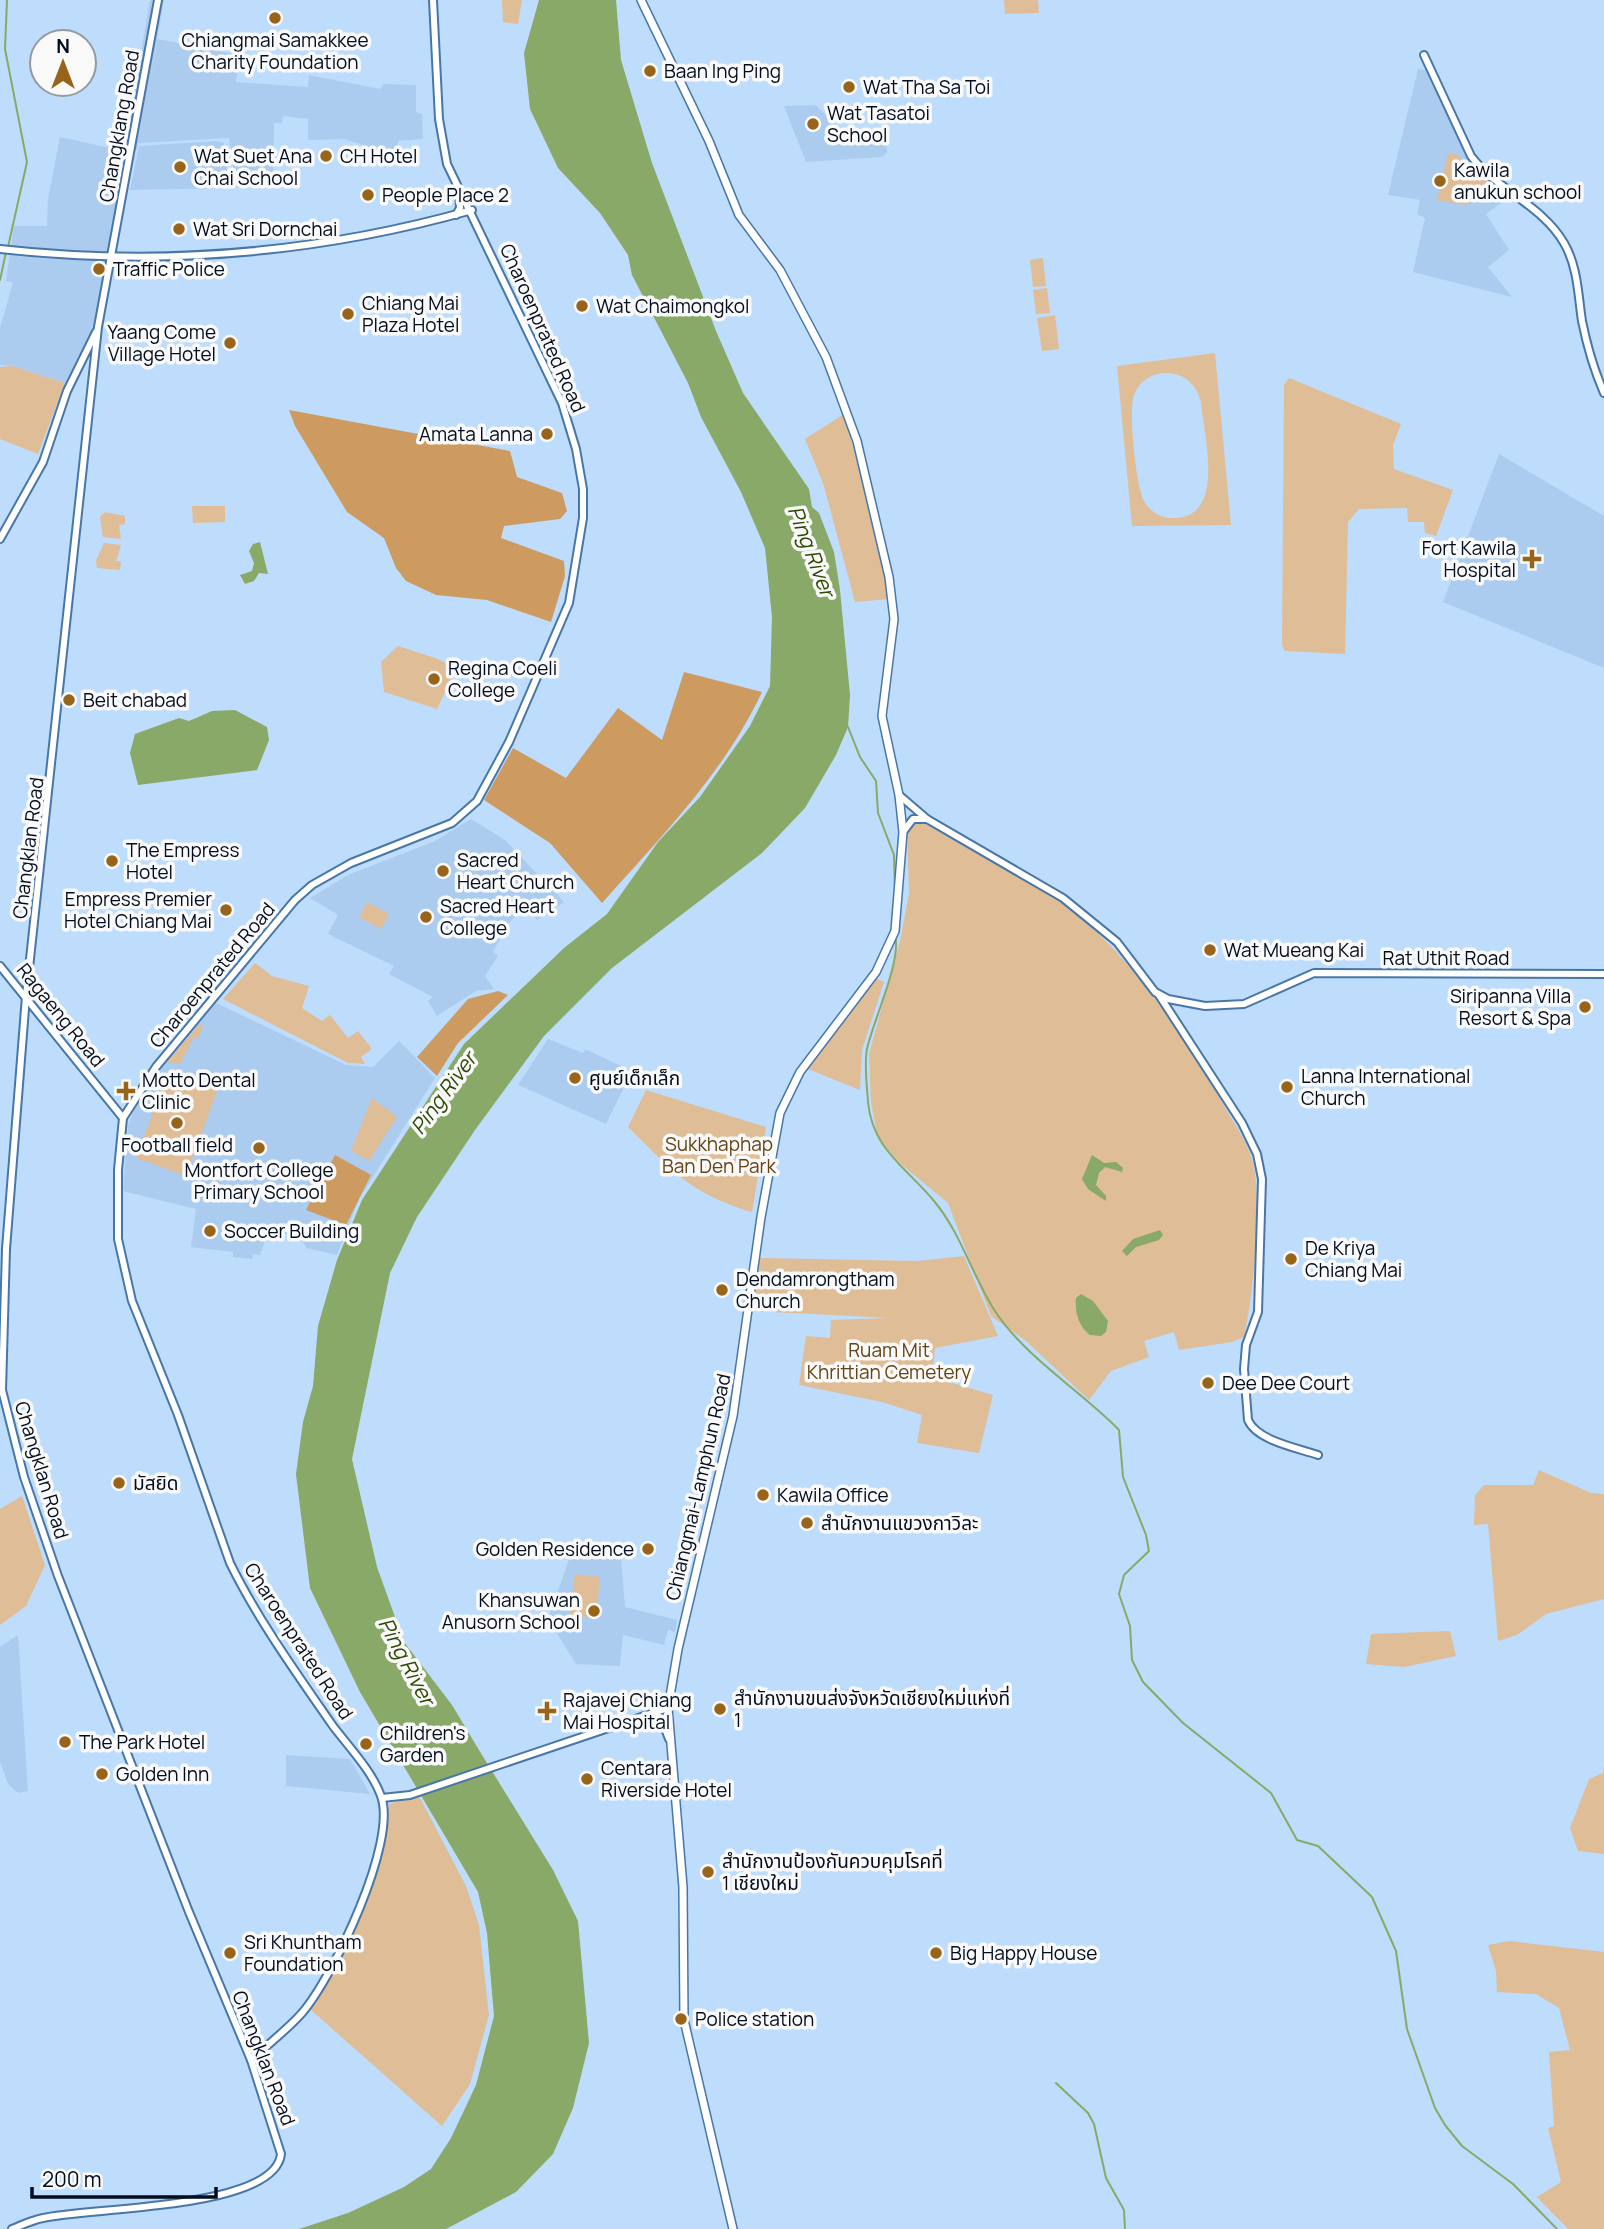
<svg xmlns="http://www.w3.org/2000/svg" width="1604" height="2229" font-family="Manrope,'Noto Sans Thai',sans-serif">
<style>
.built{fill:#acccef}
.green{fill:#dfbd96;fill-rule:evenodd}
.forest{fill:#cd9b5f}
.water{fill:#88a967}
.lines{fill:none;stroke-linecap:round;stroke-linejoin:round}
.stream{stroke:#88a967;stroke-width:2}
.tertiary-casing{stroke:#4877a7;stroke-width:10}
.secondary-casing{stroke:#4877a7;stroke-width:10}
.tertiary{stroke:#fff;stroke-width:6}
.secondary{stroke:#fff;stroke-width:7}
.poi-dot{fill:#986419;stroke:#f9f9f9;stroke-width:2.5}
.labels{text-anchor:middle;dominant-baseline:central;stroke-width:7;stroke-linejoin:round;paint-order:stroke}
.poi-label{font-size:19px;fill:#000c1e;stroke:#f9f9f9;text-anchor:start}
.street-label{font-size:19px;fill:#000c1e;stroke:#f9f9f9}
.park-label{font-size:19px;fill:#654314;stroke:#f9f9f9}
.water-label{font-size:21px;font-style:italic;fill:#2c4900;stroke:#f9f9f9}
</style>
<rect width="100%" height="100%" fill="#bedcfc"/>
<g class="built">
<polygon points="150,0 164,0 151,75 158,39 239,55 236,82 308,87 309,75 380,89 384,84 416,85 416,112 422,114 423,139 398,141 397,150 378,150 344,139 308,140 308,119 283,116 282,123 274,123 273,183 236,188 229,138 138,143 137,150 125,146"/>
<polygon points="1418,69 1426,70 1471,167 1510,196 1486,214 1509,250 1488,267 1512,297 1413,272 1425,218 1417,214 1420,200 1388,195"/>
<polygon points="816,105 852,142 886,142 887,153 881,157 806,162 784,106"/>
<polygon points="60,137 128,152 93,328 65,383 12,366 0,365 0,328 13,282 6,281 14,226 47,226 48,199"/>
<polygon points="217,141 224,143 229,188 130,190 139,146"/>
<polygon points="1499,454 1604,516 1604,668 1443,602"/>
<polygon points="471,819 505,840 564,902 537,920 525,907 508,924 493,952 498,956 485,976 494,989 476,991 437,1016 428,1001 433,997 389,974 394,966 328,934 338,915 310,898 348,875 435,841"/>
<polygon points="216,1003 346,1065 373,1067 399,1041 435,1078 359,1199 337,1255 306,1248 300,1235 268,1232 260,1255 253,1254 252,1259 233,1257 233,1252 191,1247 196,1209 126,1192 123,1189 128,1126 133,1112 164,1063"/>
<polygon points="548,1039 583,1053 585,1049 632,1071 606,1124 518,1085"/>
<polygon points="571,1554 621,1557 625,1607 677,1620 675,1632 668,1630 664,1645 623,1635 620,1666 576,1664 548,1619"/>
<polygon points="18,1635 28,1791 18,1793 8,1784 0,1762 0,1647"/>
<polygon points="286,1755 350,1759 370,1794 286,1786"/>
</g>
<g class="green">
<polygon points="502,0 522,0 518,24 503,22"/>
<polygon points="1004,0 1038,0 1039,13 1005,14"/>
<polygon points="1448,153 1458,155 1463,163 1467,162 1470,170 1495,187 1466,205 1437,200"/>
<polygon points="1043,258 1046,286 1033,287 1030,260"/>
<polygon points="1047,288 1050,313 1036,314 1033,290"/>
<polygon points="1055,315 1059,349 1042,351 1037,318"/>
<path d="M 1215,353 L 1231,525 L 1132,526 L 1117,366 ZM 1162,373 C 1183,372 1197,383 1201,403 C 1204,435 1226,517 1175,518 C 1162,519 1150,512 1144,501 C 1136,487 1128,410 1134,395 C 1139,382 1149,375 1162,373 Z"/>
<polygon points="12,366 65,383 38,454 0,439 0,367"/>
<polygon points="1289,378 1401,424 1393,445 1394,469 1453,490 1436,536 1425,533 1424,522 1408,522 1407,508 1359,509 1348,522 1345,654 1285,651 1282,645 1284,385"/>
<polygon points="844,414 877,533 889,599 855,602 823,483 805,439"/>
<polygon points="192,506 225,506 225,522 193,523"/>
<polygon points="105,512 125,516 125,524 119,525 121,539 103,537 100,517"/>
<polygon points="104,543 121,545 116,561 121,561 120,570 97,568 96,561"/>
<polygon points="398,646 438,659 456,669 437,709 384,692 381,662"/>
<path d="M 915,822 C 939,825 961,841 982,853 C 1009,868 1038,884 1063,903 C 1129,953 1188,1038 1227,1111 C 1235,1124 1244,1138 1250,1153 C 1265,1191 1253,1296 1244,1337 L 1232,1342 L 1179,1350 L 1174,1332 L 1144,1341 L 1149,1357 L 1111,1371 L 1089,1400 L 1026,1341 L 991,1316 L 948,1203 L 902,1165 L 878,1139 L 871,1102 L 869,1054 L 900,941 L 909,893 L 907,831 Z"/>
<polygon points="367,902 389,914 381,929 359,917"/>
<polygon points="255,963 272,976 309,986 302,1008 322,1021 330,1015 348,1038 358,1031 372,1049 361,1057 365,1064 348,1063 223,999"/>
<polygon points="875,978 884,982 862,1050 860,1090 808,1069"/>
<polygon points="200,1024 203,1026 198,1039 194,1037 180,1064 167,1062"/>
<polygon points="168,1071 218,1089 186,1176 136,1158"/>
<path d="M 646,1090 L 766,1127 L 752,1212 C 689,1193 673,1171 628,1127 Z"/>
<polygon points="372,1098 397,1117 369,1161 351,1151"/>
<polygon points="964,1256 998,1336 935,1348 932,1377 993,1395 979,1453 917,1443 922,1415 882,1402 799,1385 806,1336 830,1338 831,1320 890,1318 754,1311 760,1258 918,1261"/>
<polygon points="1539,1470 1591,1493 1604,1494 1604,1599 1546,1614 1517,1635 1498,1641 1488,1524 1474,1525 1475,1495 1484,1485 1533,1485"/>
<polygon points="22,1496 45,1565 26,1606 0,1625 0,1509"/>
<polygon points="575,1574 600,1577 596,1618 570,1615"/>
<polygon points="1450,1631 1456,1656 1404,1667 1366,1664 1371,1634"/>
<polygon points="1604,1766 1604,1854 1578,1851 1570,1828 1589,1779 1603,1773"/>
<path d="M 419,1796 L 466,1886 L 479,1925 L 489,2015 L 470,2084 L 442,2126 L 311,2010 C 349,1947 386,1879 389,1804 Z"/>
<polygon points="1509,1941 1604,1952 1604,2229 1568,2229 1537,2197 1561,2182 1548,2128 1554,2126 1549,2052 1570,2050 1559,2008 1536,1994 1497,1992 1496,1971 1488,1945"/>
</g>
<g class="forest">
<polygon points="289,410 510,451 517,477 562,493 567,511 560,519 504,526 501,538 564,561 565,576 551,622 487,600 436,595 406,581 396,568 384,538 347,512 295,426"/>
<path d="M 684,672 L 762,692 C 724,773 661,837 602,903 L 550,843 L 484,800 L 513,748 L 566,778 L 618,708 L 662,740 Z"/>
<polygon points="498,991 508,995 458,1043 437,1076 417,1057 468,999"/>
<polygon points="335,1155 371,1175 346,1225 306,1210"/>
</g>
<g class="water">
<polygon points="539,0 616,0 621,60 652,163 716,331 743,393 809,489 812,507 819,513 834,552 840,590 850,695 848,727 836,755 805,808 762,853 612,968 544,1036 475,1130 417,1217 390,1273 352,1459 377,1567 404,1642 452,1705 482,1755 553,1870 578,1921 589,2043 573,2108 553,2154 516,2192 446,2229 299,2229 348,2213 404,2187 431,2169 451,2138 476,2085 494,2016 487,1933 478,1892 360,1692 310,1588 296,1474 303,1422 313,1386 318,1326 337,1260 362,1200 464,1044 564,948 607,914 658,842 700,797 750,726 770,686 772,617 765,548 741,492 701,417 688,383 632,275 628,255 600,213 558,168 530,109 524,53"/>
<polygon points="260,542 268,574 259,573 254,581 245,584 240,575 252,571 254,563 249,551 253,544"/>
<polygon points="235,710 267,727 269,740 257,770 138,785 130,753 135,734 179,718 189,721 212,711"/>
<polygon points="1092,1155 1104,1163 1116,1162 1123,1168 1122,1172 1105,1167 1099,1173 1096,1185 1106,1196 1106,1201 1088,1189 1082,1179"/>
<polygon points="1160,1230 1163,1235 1159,1240 1136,1247 1127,1256 1122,1251 1133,1239"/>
<path d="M 1081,1294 L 1093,1301 L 1108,1321 L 1106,1332 L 1101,1336 L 1090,1335 C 1078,1326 1075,1312 1076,1298 Z"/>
</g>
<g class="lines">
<g class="stream">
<polyline points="7,0 5,49 27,162 8,247"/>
<polyline points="0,280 6,252"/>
<polyline points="848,727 860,757 876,781 878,813 894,855 895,890"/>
<path d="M 895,936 C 902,960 873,1021 867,1049 C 864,1065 867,1086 868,1102 C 872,1149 907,1168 934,1201 C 960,1232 972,1274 993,1308 C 1022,1355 1081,1391 1119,1430 L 1123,1477 L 1146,1535 L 1149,1551 L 1124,1575 L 1119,1594 L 1130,1626 L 1132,1660 L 1143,1682 L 1183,1723 L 1271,1793 L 1297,1840 L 1318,1846 L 1372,1897 L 1396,1951 L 1407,2029 L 1435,2108 L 1445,2125 L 1462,2146 L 1513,2184 L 1557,2229"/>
<polyline points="1056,2083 1088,2113 1094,2124 1106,2178 1124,2210 1125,2229"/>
</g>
<g class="tertiary-casing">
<g id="tertiary">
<path d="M 1424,55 L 1471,156 C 1497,190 1542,205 1564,243 C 1578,267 1578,295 1582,321 C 1587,346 1594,370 1604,393"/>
<polyline points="456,215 460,208 459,190"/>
<path d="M 0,249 C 162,267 316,254 472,210"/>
<polyline points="0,539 43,462 67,391 96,332"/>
<polyline points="899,795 927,819"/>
<polyline points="903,832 913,819 927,819 1063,898 1117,942 1155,992 1168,999 1205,1006 1244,1004 1314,973 1604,974"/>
<polyline points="0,966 123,1118"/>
<path d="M 1159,995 L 1242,1123 L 1257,1154 L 1262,1179 L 1258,1312 L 1246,1345 L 1244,1369 L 1248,1420 C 1257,1441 1298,1448 1318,1455"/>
<polyline points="652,1713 661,1718 669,1739"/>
<polyline points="382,1798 410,1795 668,1708"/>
<path d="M 251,2060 C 268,2044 287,2030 302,2013 C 333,1977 398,1842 381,1796 C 372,1771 349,1747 333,1726 C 297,1674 258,1620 230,1563 L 178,1415 L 132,1301 L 118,1239 L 118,1170 L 123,1118 L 156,1067 L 295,900 L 312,885 L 351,863 L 452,823 L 477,801 L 509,742 L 569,603 L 583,518 L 583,489 L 576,449 L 562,403 L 447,164 L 439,119 L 433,0"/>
<path d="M 12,2229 C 22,2225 32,2220 43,2218 C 88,2207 275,2210 281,2154 L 251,2060 L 189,1912 L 58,1576 L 24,1477 L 2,1390 L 6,1249 L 26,996 L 98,327 L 158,0"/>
</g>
</g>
<g class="secondary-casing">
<polyline id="secondary" points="641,0 709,141 739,215 780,270 826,357 857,441 889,577 894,619 882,716 899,795 903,832 895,931 876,972 800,1072 780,1113 761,1217 733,1416 678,1649 668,1708 683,1887 684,2020 733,2229"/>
</g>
<use href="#tertiary" class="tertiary"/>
<use href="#secondary" class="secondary"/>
</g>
<g class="poi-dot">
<circle cx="275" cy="18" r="7"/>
<circle cx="650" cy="71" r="7"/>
<circle cx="849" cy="87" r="7"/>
<circle cx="813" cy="124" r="7"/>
<circle cx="326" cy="156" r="7"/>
<circle cx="180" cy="167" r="7"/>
<circle cx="1440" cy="181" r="7"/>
<circle cx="368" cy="195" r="7"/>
<circle cx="179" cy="229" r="7"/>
<circle cx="99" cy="269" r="7"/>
<circle cx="582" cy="306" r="7"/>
<circle cx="348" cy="314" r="7"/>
<circle cx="230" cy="343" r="7"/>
<circle cx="547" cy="434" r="7"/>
<path d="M1528.5 548.5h7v7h7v7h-7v7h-7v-7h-7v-7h7z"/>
<circle cx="434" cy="679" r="7"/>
<circle cx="69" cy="700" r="7"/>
<circle cx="112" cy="861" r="7"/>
<circle cx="443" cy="871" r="7"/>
<circle cx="226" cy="910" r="7"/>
<circle cx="426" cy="917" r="7"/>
<circle cx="1210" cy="950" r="7"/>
<circle cx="1585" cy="1007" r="7"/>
<circle cx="575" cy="1078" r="7"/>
<circle cx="1287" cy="1087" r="7"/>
<path d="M122.5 1080.5h7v7h7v7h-7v7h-7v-7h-7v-7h7z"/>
<circle cx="177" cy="1123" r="7"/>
<circle cx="259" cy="1148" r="7"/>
<circle cx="210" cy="1231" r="7"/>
<circle cx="1291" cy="1259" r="7"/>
<circle cx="722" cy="1290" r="7"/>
<circle cx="1208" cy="1383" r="7"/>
<circle cx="119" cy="1483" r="7"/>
<circle cx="763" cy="1495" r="7"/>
<circle cx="807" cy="1523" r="7"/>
<circle cx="648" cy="1549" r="7"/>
<circle cx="594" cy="1611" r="7"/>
<circle cx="720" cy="1709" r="7"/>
<path d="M543.5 1700.5h7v7h7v7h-7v7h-7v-7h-7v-7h7z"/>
<circle cx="65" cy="1742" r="7"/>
<circle cx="366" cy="1744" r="7"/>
<circle cx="102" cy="1774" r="7"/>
<circle cx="587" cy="1779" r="7"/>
<circle cx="708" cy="1872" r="7"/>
<circle cx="230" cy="1953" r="7"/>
<circle cx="936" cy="1953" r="7"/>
<circle cx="681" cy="2019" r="7"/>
</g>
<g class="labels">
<g class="poi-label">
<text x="275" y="40" text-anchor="middle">Chiangmai Samakkee<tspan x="275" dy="22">Charity Foundation</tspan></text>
<text x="664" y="71">Baan Ing Ping</text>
<text x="863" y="87">Wat Tha Sa Toi</text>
<text x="827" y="113">Wat Tasatoi<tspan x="827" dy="22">School</tspan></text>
<text x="194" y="156">Wat Suet Ana<tspan x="194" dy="22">Chai School</tspan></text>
<text x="340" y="156">CH Hotel</text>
<text x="1454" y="170">Kawila<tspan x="1454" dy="22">anukun school</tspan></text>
<text x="382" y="195">People Place 2</text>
<text x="193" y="229">Wat Sri Dornchai</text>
<text x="113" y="269">Traffic Police</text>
<text x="362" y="303">Chiang Mai<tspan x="362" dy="22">Plaza Hotel</tspan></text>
<text x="596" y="306">Wat Chaimongkol</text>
<text x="216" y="332" text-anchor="end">Yaang Come<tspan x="216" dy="22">Village Hotel</tspan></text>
<text x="533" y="434" text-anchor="end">Amata Lanna</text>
<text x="1516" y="548" text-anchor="end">Fort Kawila<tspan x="1516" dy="22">Hospital</tspan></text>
<text x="448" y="668">Regina Coeli<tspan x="448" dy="22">College</tspan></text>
<text x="83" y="700">Beit chabad</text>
<text x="126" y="850">The Empress<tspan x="126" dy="22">Hotel</tspan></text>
<text x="457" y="860">Sacred<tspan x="457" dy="22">Heart Church</tspan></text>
<text x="212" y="899" text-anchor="end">Empress Premier<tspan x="212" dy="22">Hotel Chiang Mai</tspan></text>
<text x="440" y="906">Sacred Heart<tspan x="440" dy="22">College</tspan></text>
<text x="1224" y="950">Wat Mueang Kai</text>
<text x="1571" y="996" text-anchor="end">Siripanna Villa<tspan x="1571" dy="22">Resort &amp; Spa</tspan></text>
<text x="1301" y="1076">Lanna International<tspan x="1301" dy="22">Church</tspan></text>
<text x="589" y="1078">ศูนย์เด็กเล็ก</text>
<text x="142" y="1080">Motto Dental<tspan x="142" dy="22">Clinic</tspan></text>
<text x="177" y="1145" text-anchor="middle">Football field</text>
<text x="259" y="1170" text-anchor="middle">Montfort College<tspan x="259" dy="22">Primary School</tspan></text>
<text x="224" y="1231">Soccer Building</text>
<text x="1305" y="1248">De Kriya<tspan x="1305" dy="22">Chiang Mai</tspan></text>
<text x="736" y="1279">Dendamrongtham<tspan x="736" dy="22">Church</tspan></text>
<text x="1222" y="1383">Dee Dee Court</text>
<text x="133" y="1483">มัสยิด</text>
<text x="777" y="1495">Kawila Office</text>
<text x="821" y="1523">สำนักงานแขวงกาวิละ</text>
<text x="634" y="1549" text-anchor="end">Golden Residence</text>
<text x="580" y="1600" text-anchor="end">Khansuwan<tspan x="580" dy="22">Anusorn School</tspan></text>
<text x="734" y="1698">สำนักงานขนส่งจังหวัดเชียงใหม่แห่งที่<tspan x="734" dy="22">1</tspan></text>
<text x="563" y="1700">Rajavej Chiang<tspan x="563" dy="22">Mai Hospital</tspan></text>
<text x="380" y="1733">Children's<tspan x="380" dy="22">Garden</tspan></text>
<text x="79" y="1742">The Park Hotel</text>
<text x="601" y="1768">Centara<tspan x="601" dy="22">Riverside Hotel</tspan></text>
<text x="116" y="1774">Golden Inn</text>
<text x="722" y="1861">สำนักงานป้องกันควบคุมโรคที่<tspan x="722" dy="22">1 เชียงใหม่</tspan></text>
<text x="244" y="1942">Sri Khuntham<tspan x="244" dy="22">Foundation</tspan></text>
<text x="950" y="1953">Big Happy House</text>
<text x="695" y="2019">Police station</text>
</g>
<g class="street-label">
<text transform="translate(119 126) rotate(-80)">Changklang Road</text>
<text transform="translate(543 328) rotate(66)">Charoenprated Road</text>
<text transform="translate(28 848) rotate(-83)">Changklan Road</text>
<text x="1446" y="958">Rat Uthit Road</text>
<text transform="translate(212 975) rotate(-50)">Charoenprated Road</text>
<text transform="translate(61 1015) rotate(51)">Ragaeng Road</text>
<text transform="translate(42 1470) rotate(73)">Changklan Road</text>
<text transform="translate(698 1487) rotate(-77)">Chiangmai-Lamphun Road</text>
<text transform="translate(299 1641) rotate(57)">Charoenprated Road</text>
<text transform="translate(264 2058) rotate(69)">Changklan Road</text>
</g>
<g class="park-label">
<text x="719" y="1144">Sukkhaphap<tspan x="719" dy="22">Ban Den Park</tspan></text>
<text x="889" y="1350">Ruam Mit<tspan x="889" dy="22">Khrittian Cemetery</tspan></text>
</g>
<g class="water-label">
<text transform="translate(812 551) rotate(69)">Ping River</text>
<text transform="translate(443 1093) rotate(-54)">Ping River</text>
<text transform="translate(407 1661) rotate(62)">Ping River</text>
</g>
</g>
<g transform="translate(63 63)"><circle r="33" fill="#f9f9f9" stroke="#959aa1" stroke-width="2"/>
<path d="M0-5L12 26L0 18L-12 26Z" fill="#986419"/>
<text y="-10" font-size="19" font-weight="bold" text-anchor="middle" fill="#000c1e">N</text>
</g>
<path d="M32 2187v10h184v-10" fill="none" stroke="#000c1e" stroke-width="3.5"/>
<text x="42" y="2187" font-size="21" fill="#000c1e" stroke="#f9f9f9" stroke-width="5" paint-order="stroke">200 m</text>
</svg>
